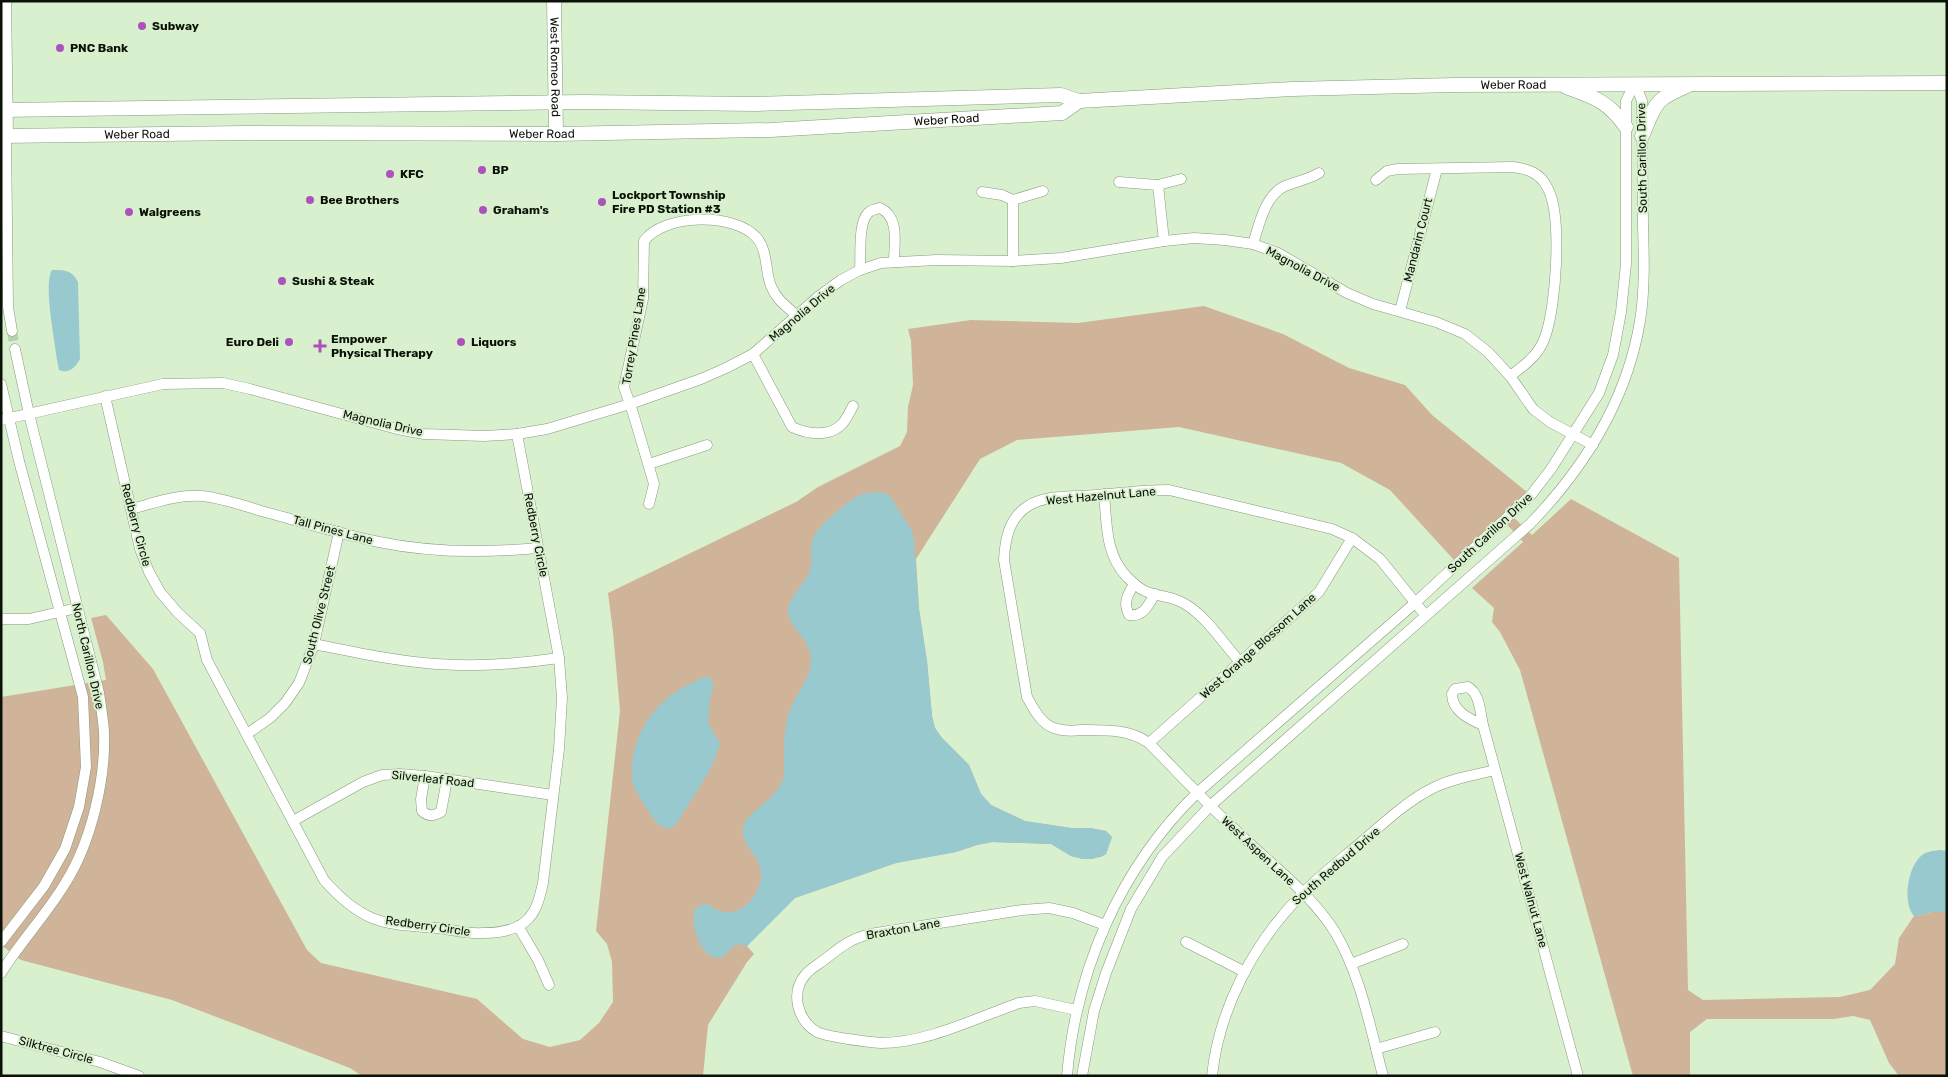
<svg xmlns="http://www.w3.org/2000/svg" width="1948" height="1077" font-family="Rubik,sans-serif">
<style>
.green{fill:#cfb499}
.water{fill:#98c9cf}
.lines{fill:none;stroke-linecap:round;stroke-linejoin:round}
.street-tunnel{stroke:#bacfb1;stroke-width:10;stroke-dasharray:10 5;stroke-linecap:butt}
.street-casing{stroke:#869b7d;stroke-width:11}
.secondary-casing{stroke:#869b7d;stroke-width:15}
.street{stroke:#fff;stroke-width:10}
.secondary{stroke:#fff;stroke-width:14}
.poi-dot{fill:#ad52bd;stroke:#d9f0cf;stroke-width:2}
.labels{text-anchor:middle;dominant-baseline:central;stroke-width:4;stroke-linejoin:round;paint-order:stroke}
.poi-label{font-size:12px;font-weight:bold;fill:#0a1107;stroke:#d9f0cf;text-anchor:start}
.street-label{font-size:12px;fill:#0a1107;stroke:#d9f0cf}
</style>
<rect width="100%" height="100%" fill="#d9f0cf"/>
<polygon class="green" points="1204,306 1283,334 1349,368 1405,385 1432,415 1527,492 1508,512 1532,535 1571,499 1679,558 1688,990 1703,1000 1840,997 1870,990 1895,964 1899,938 1914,916 1918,916 1931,912 1947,912 1947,1076 1899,1076 1889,1063 1870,1020 1853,1016 1834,1019 1707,1019 1690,1032 1690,1076 1633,1076 1520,670 1500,632 1492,622 1494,608 1472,588 1523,542 1501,518 1454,560 1390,490 1341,463 1179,427 1017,440 980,459 916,559 919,609 927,661 932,716 935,728 942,738 969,765 981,794 991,805 1025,821 1071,828 1090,828 1106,831 1112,837 1106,854 1101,857 1083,859 1071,856 1051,844 992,842 977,845 956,852 896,863 795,898 747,946 754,954 747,962 708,1025 703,1076 362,1076 350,1068 172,1000 21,960 1,945 1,697 106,680 103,662 91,618 106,615 153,669 307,950 321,963 477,999 523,1039 550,1047 580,1040 599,1023 613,1002 612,962 607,944 596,931 620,711 613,632 608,593 796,502 818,487 900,446 907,432 908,407 913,385 911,341 908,329 971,320 1078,323"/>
<g class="water">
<path d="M 52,270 C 65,270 72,270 78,282 L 80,359 C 76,367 69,374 59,370 L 57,360 C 55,342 43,283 52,270 Z"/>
<path d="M 881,492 L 889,495 L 911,529 L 914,540 L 919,609 L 927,661 L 932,716 L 935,728 L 942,738 L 969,765 L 981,794 L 991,805 L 1025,821 L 1071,828 L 1090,828 L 1106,831 L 1112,837 L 1106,854 L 1093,859 L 1083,859 L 1071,856 L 1051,844 L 992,842 L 977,845 L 956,852 L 896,863 L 795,898 L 747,946 L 736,944 L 723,957 C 702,964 691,927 694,911 L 700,905 L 707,904 C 711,906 716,910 720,911 C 743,918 762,893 761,873 C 761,857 740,843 743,828 C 746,810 778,801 784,776 C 785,769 784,763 784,757 C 784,741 785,719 792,705 C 799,690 811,677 811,660 C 812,641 791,630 788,613 C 786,601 804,584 809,573 C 814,562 808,548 814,536 C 819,525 850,499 862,494 C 868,492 874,493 881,492 Z"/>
<path d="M 708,676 L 714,684 L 710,699 L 708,723 L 720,743 C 713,771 692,798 677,823 C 669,831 663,830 656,822 C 649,812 633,790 632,779 C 629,736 656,698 694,682 C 699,680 702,677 708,676 Z"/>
<path d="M 1940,850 L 1947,851 L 1947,912 L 1931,912 L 1918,916 L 1914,916 C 1902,902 1908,867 1921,856 C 1927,851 1933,851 1940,850 Z"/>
</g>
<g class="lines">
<polyline class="street-tunnel" points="12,331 15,349"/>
<g class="street-casing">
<g id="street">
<polyline points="6,136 8,307 12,331"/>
<path d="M 1376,180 L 1387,171 L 1398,169 L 1513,167 C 1528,169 1540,173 1547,187 C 1563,214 1556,308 1545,337 C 1539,355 1525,365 1510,376"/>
<polyline points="1119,182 1158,185 1181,179"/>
<polyline points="1158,185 1164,241"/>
<polyline points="982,192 1002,195 1013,200 1043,191"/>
<path d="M 1253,244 C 1259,225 1265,195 1285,186 C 1297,181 1307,180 1319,173"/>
<polyline points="1013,261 1013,200"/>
<path d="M 860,270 C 861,255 858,223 868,213 C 871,210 875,209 880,208 C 900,217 894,243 894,262"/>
<polyline points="1400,311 1437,169"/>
<path d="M 753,354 L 792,427 C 807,434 830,438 843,423 C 847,418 850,412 853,406"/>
<polyline points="1,384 19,461 83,697 86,767 79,807 65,849 44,886 1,942"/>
<path d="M 105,396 L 140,549 L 149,572 L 160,592 L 178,613 L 200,633 L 207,660 L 324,880 C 338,896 353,910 372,918 C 394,927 422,926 445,929 C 457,931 470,934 483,933 C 498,933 518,931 529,918 C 538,908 540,895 543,883 L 559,749 L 562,698 L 559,658 L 517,434"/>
<polyline points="1,420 163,384 223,383 250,389 397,429 424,434 484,436 517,434 547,429 630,404 701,379 726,368 753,354 819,296 841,280 860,270 881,263 936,260 1013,261 1061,258 1164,241 1194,238 1225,240 1253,244 1278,253 1347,293 1373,304 1436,322 1465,334 1488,352 1510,376 1533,409 1550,422 1593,445"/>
<polyline points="649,464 707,445"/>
<path d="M 1104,494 C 1107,524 1105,554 1127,577 C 1132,582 1138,588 1145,591 C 1158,597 1172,596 1185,604 C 1207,617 1223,643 1240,662"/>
<path d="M 649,504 L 654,484 L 633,413 L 624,387 L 643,299 L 644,241 C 663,214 735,212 757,238 C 768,251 765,272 771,286 C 776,299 786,306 796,315"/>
<path d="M 131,509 C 154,503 178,494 202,496 C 222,498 242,505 261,511 C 300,521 339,534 379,542 C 432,553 485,553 538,548"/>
<path d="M 1134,584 C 1127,596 1123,602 1129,615 C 1144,617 1148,605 1155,594"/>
<polyline points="1,619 29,619 77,608"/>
<path d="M 314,644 C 354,652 395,661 436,664 C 477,667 518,664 559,658"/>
<path d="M 1483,725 C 1469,719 1452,711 1452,694 L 1455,689 L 1468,687 C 1480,694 1480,712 1483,725 L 1578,1076"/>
<polyline points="247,734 270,718 285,703 299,683 314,644 339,532"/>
<polyline points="1149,743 1319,592 1352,538"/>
<path d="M 425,776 L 421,799 L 422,811 C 429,817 433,816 441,812 L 447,779"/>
<polyline points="293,821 363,782 382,775 400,774 425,776 553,795"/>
<polyline points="518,926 538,960 549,985"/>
<polyline points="1186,942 1245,972"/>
<polyline points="1351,964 1403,944"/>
<path d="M 1,973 C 21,941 47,914 66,882 C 91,842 106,779 104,731 C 103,719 101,706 99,693 L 29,414 L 15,349"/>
<path d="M 1076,1010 L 1035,1001 L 1019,1003 C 976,1018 927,1043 881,1043 C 868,1042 828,1037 817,1032 C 797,1020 790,992 806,974 C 811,968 819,964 824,960 C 842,946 848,940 870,934 L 1022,910 L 1049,908 L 1073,913 L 1105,925"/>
<polyline points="1,1036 100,1062 139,1076"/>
<polyline points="1376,1049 1435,1032"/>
<path d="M 1067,1076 C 1076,970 1120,868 1197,793 L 1415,603 L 1531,495 L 1551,469 L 1599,393 L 1613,355 L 1621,312 L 1626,264 L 1626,101 L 1635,83"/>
<path d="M 1082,1076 L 1094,1011 L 1106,973 L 1131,909 L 1162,857 L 1210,806 L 1530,524 C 1585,467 1627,400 1640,321 C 1645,290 1644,257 1643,226 C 1643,184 1642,142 1642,101 L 1635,83"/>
<path d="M 1212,1076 C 1219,1008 1254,943 1301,895 C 1318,877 1339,861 1358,845 C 1382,825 1405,802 1433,788 C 1452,778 1475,775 1495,770"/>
<path d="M 1383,1076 C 1370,1027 1361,976 1335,932 C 1311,894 1274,867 1243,837 C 1210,807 1180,775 1149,743 C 1129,729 1105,730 1081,730 C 1073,731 1062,731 1054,728 C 1041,724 1033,708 1027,697 L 1004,560 C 1005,539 1009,518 1028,506 C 1047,494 1074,497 1096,495 C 1120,493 1144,490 1169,490 L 1332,529 L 1352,538 L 1380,559 L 1426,616"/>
</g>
</g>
<g class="secondary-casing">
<g id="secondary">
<polyline points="4,1 6,136"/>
<path id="s1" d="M 554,1 L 556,134"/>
<path d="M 1566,87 C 1594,97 1608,101 1626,127"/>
<path id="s2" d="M 1,110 L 583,102 L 756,104 L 1061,95 L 1079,101 L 1292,89 L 1454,85 L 1947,83"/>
<path id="s3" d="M 1,136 L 245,133 L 556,134 L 770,130 L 1062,113 L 1079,101"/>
<path d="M 1642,136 C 1656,104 1653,100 1687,86"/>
</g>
</g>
<use href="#street" class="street"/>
<use href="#secondary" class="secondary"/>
</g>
<g class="poi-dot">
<circle cx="142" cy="26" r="5"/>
<circle cx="60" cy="48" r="5"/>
<circle cx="482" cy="170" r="5"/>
<circle cx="390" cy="174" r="5"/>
<circle cx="310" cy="200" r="5"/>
<circle cx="602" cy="202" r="5"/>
<circle cx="483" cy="210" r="5"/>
<circle cx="129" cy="212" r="5"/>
<circle cx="282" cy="281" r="5"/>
<circle cx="289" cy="342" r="5"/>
<circle cx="461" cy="342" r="5"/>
<path d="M317.5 338.5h5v5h5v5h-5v5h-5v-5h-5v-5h5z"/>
</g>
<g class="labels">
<g class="poi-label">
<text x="152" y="26">Subway</text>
<text x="70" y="48">PNC Bank</text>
<text x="492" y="170">BP</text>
<text x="400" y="174">KFC</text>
<text x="612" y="195">Lockport Township<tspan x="612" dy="14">Fire PD Station #3</tspan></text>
<text x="320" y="200">Bee Brothers</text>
<text x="493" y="210">Graham's</text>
<text x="139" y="212">Walgreens</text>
<text x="292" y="281">Sushi &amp; Steak</text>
<text x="331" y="339">Empower<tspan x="331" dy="14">Physical Therapy</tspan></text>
<text x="279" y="342" text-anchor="end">Euro Deli</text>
<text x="471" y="342">Liquors</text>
</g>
<g class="street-label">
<text stroke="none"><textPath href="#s1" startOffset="66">West Romeo Road</textPath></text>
<text stroke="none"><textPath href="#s2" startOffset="1514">Weber Road</textPath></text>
<text stroke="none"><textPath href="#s3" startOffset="946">Weber Road</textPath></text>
<text stroke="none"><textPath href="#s3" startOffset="541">Weber Road</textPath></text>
<text stroke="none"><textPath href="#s3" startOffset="136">Weber Road</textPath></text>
<text transform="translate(1642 158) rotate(-91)">South Carillon Drive</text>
<text transform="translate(1418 240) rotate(-76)">Mandarin Court</text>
<text transform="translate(1303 269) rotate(28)">Magnolia Drive</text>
<text transform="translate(802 313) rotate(-40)">Magnolia Drive</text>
<text transform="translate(634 336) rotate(-81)">Torrey Pines Lane</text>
<text transform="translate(383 423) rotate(13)">Magnolia Drive</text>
<text transform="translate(1101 496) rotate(-5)">West Hazelnut Lane</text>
<text transform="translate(136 525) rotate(75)">Redberry Circle</text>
<text transform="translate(333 530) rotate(15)">Tall Pines Lane</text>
<text transform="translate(1490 533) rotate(-43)">South Carillon Drive</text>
<text transform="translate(536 535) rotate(79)">Redberry Circle</text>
<text transform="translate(319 615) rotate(-76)">South Olive Street</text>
<text transform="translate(1258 646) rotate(-42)">West Orange Blossom Lane</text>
<text transform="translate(88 656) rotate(77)">North Carillon Drive</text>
<text transform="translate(433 779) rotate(6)">Silverleaf Road</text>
<text transform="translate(1258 851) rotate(43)">West Aspen Lane</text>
<text transform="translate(1336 866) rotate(-41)">South Redbud Drive</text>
<text transform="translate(1531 900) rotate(75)">West Walnut Lane</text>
<text transform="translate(428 926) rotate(8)">Redberry Circle</text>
<text transform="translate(903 929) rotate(-10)">Braxton Lane</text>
<text transform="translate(56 1050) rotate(15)">Silktree Circle</text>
</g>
</g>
<rect width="1948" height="1077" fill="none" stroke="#0a1107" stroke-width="5"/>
</svg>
